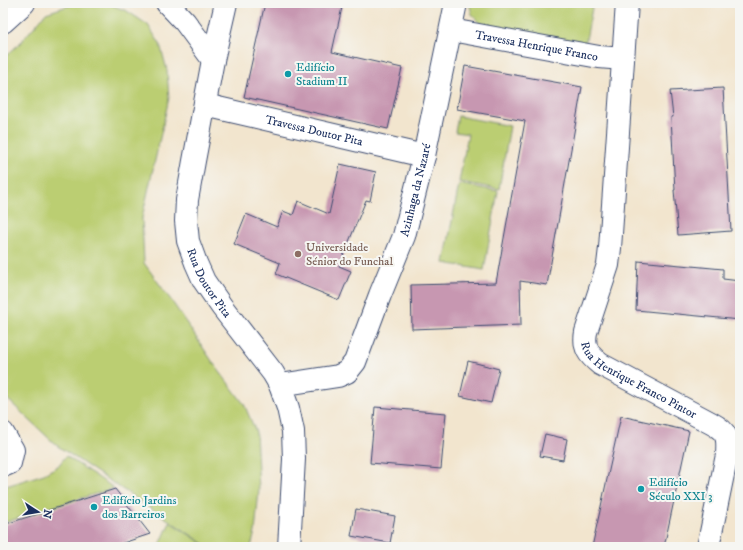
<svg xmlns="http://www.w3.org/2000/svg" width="743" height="550" font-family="'IM FELL DW Pica',serif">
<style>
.green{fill:#bbce72;stroke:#6b7e68}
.building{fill:#c797b1}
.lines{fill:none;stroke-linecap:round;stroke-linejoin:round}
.minor-casing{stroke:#3b4a6f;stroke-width:24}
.major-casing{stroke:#3b4a6f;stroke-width:24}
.minor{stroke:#fff;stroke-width:22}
.major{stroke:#fff;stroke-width:22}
.culture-dot{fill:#0f9aa8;stroke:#f6f6f2;stroke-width:1.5}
.education-dot{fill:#8d6e63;stroke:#f6f6f2;stroke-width:1.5}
.labels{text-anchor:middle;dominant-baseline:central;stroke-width:4;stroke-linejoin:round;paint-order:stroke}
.street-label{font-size:12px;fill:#1b2f5e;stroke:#f6f6f2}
.culture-label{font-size:12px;fill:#0d838f;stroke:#f6f6f2;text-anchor:start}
.education-label{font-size:12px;fill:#785e54;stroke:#f6f6f2;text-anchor:start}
</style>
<rect width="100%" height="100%" fill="#f6f6f2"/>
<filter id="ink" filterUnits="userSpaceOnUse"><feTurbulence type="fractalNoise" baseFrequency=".025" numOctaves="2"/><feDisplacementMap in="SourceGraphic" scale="8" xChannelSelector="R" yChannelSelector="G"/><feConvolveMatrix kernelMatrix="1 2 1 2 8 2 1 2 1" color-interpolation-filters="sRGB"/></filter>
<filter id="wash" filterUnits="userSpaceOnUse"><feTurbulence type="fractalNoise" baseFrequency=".012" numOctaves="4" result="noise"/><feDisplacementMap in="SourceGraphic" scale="16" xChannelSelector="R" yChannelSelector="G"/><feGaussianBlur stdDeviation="0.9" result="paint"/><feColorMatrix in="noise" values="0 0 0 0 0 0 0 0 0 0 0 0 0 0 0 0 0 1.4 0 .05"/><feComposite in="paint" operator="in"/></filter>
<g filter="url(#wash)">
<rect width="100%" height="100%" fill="#f2e5ce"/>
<g class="green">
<polygon points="77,3 109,4 127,11 148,25 160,44 167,70 169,98 142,218 144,263 171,300 214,364 244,404 256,432 259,490 255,532 251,547 209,547 56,445 3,395 3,59 20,43 46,13"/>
<polygon points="469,3 593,3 585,45 480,24 472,14"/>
<polygon points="458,116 510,126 499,189 459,182 468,134 455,132"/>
<polygon points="459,184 498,191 484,270 444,263"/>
<polygon points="66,456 114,488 3,523 3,487 44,474 58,466"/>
<polygon points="170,522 208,547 159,547"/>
</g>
<g id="blocks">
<g class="building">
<polygon points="265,3 343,3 332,52 402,68 388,129 244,97"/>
<polygon points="465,66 582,87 547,285 520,281 521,325 412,329 411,285 496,283 525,121 457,109"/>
<polygon points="723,88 731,231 678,235 674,190 675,190 671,117 673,117 670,91"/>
<polygon points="340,164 376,172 370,201 366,200 339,266 351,271 339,300 276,274 280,263 234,244 246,214 277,227 283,211 293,215 298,201 329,214"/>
<polygon points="638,261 723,269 723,279 740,281 740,320 636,310"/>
<polygon points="468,361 499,369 491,403 460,396"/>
<polygon points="375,407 446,413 441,469 370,463"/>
<polygon points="621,416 689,431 664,547 592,547"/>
<polygon points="545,434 567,439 563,460 540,456"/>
<polygon points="115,489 150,534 111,547 3,547 3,525"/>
<polygon points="356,509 395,516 390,543 351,536"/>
</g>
</g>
</g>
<g filter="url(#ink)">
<use href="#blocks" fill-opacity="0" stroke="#3b4a6f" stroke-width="1"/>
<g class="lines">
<g class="minor-casing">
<g id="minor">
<polyline points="167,3 185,22 213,60"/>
<path id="s1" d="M 627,3 L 610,248 L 608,265 L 586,332 C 583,348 589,355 600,364 L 711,423 C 728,432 728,437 727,455 L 708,547"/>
<polyline points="3,22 24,3"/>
<path id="s2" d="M 451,30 L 599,57 L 623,59"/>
<path id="s3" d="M 205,105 L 424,156"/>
<path id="s4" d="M 280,385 L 338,376 L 347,372 L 355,362 L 380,295 L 404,236 L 424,156 L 456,3"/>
<polyline points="3,433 13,450 10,463 3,466"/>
</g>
</g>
<g class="major-casing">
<g id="major">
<path id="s5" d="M 226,3 L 213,60 L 194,161 L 187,200 L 186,221 L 188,241 L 196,263 L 204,281 L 222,307 L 273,373 L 280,385 L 288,408 L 293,431 L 294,459 L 289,547"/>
</g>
</g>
<use href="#minor" class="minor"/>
<use href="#major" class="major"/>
</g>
</g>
<g class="culture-dot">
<circle cx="288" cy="74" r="4"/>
<circle cx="641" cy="489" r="4"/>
<circle cx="94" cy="507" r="4"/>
</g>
<circle class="education-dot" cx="298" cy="254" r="4"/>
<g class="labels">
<g class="street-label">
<text stroke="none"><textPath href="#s2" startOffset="87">Travessa Henrique Franco</textPath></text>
<text stroke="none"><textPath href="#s3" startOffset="112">Travessa Doutor Pita</textPath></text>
<text stroke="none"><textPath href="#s4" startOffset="264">Azinhaga da Nazaré</textPath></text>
<text stroke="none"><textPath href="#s5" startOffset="289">Rua Doutor Pita</textPath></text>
<text stroke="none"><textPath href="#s1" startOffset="411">Rua Henrique Franco Pintor</textPath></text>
</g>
<g class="culture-label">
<text x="296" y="67">Edifício<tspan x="296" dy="14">Stadium II</tspan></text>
<text x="649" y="482">Edifício<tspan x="649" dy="14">Século XXI 3</tspan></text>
<text x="102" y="500">Edifício Jardins<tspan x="102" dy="14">dos Barreiros</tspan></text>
</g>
<g class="education-label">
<text x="306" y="247">Universidade<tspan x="306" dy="14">Sénior do Funchal</tspan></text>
</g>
</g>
<rect width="743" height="550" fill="none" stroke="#f6f6f2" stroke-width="16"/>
<g transform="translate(38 512) rotate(102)" stroke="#f6f6f2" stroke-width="3" paint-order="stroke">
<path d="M0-3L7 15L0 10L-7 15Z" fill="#1b2f5e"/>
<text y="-6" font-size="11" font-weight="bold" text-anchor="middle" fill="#1b2f5e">N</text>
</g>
</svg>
